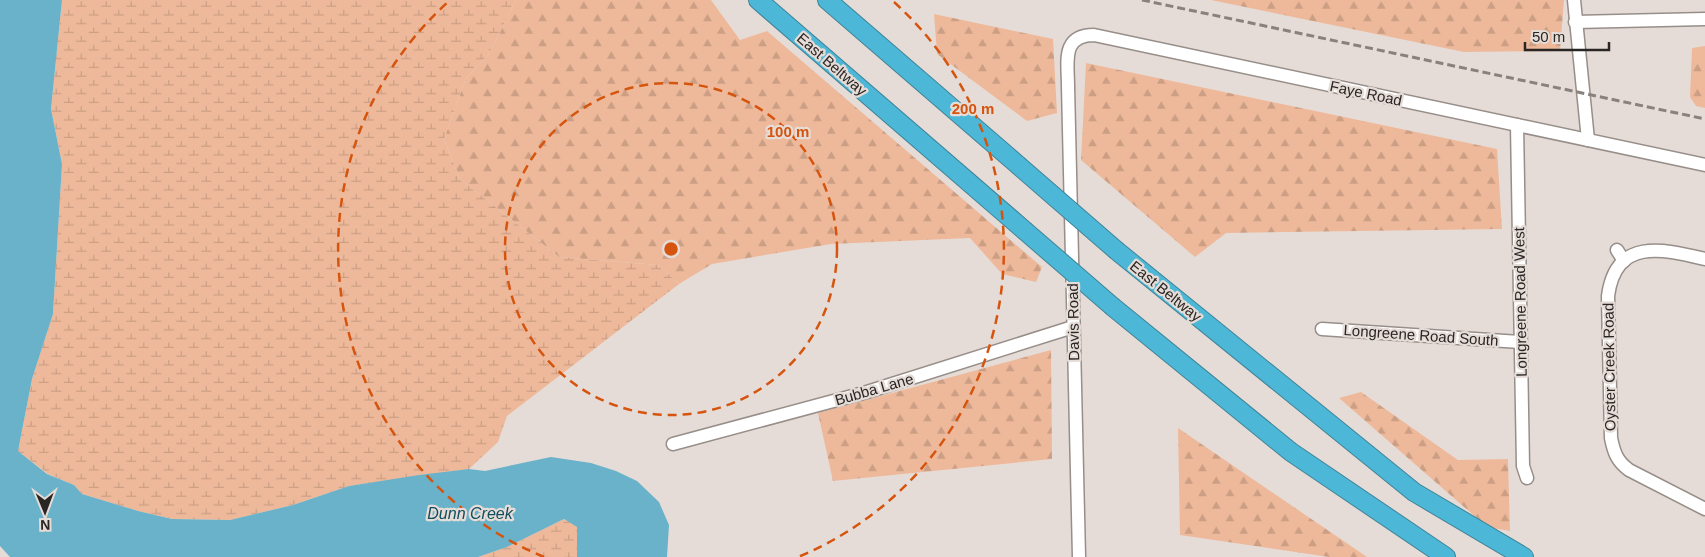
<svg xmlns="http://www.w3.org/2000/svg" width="1705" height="557" font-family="Helvetica,sans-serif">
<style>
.forest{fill:url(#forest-firs)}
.wetland{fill:url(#wetland-marsh)}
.water{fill:#69b2c9}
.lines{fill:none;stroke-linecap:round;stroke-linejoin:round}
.minor-casing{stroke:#978e89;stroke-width:15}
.highway-casing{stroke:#408498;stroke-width:20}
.minor{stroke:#fff;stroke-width:12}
.highway{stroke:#4cb7d6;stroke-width:18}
.rail{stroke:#88817e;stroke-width:3;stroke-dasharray:8 4;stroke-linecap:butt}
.highway-bridge-casing{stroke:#408498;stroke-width:20;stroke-linecap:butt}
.highway-bridge{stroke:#4cb7d6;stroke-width:18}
.ring{fill:none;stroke:#d5540e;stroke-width:2.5;stroke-dasharray:9 6}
.labels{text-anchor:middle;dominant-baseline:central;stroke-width:4.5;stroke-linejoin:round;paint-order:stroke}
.street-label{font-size:15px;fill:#292624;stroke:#e6dcd7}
.water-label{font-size:16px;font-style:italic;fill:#0e4e5f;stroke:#e6dcd7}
.centre{fill:#d5540e;stroke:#e6dcd7;stroke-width:2.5}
.ring-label{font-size:15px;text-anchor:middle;font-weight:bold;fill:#d5540e;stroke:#e6dcd7;stroke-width:4.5;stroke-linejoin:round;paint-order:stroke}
</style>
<defs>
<pattern id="forest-firs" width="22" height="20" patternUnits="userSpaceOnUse" patternTransform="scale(1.25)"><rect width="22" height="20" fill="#eeb99a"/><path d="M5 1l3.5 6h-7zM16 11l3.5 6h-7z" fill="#cc9f85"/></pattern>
<pattern id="wetland-marsh" width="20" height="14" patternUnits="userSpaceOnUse" patternTransform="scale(1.25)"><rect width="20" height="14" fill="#eeb99a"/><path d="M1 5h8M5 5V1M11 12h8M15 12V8" fill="none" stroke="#cc9f85"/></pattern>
</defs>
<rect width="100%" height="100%" fill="#e6dcd7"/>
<g class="forest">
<polygon points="516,0 711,0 740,40 767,31 1042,267 1036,282 1002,274 970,238 831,244 712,264 679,284 658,265 559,257 460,179 444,139 466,78 489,54"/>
<polygon points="1211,0 1564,0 1560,51 1464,52"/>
<polygon points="934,14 1053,39 1057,113 1027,121 937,54"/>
<polygon points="1705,46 1705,108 1696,106 1690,97 1692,48"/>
<polygon points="1086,63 1497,149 1502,229 1226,233 1195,257 1081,160"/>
<polygon points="1051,350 1052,459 833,481 818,413"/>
<polygon points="1361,392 1458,460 1508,459 1510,531 1487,527 1339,398"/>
<polygon points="1178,428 1367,557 1329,557 1180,535"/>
</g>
<g class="wetland">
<polygon points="62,0 516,0 489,54 466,78 444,139 460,179 559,257 658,265 679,284 507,416 498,442 469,469 349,486 293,505 230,520 172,519 138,511 82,494 74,485 48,474 18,451 32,379 53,314 62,164 51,109"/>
<polygon points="564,519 577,527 577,557 478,557 507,547"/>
</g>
<polygon class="water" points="0,0 62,0 51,109 62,164 53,314 32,379 18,451 47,474 74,485 82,494 138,511 172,519 230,520 293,505 349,486 419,475 469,469 485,471 551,457 591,463 616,471 637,481 659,502 669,525 667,557 577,557 577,527 564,519 507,547 478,557 10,557 0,546"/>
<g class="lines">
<g class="minor-casing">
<g id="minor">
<polyline points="1574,0 1588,140"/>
<polyline points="1575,22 1705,19"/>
<polyline points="1517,125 1523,466 1527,478"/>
<polyline points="1617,250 1624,261"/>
<path d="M 1705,259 C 1663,249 1616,237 1608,296 L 1611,438 C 1614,453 1617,461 1629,470 L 1705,509"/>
<polyline points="1322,329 1520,342"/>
<polyline points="673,444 867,392 1073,327"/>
<path d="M 1079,557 L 1068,86 C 1068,62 1061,35 1094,35 L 1705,165"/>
</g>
</g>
<g class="highway-casing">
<g id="highway">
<polyline points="758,0 1024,230"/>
<polyline points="827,0 1018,165"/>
<polyline points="1117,251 1414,492 1524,557"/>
<polyline points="1113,307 1291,452 1446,557"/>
</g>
</g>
<use href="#minor" class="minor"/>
<use href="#highway" class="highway"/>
<polyline class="rail" points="1142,0 1705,119"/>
<g class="highway-bridge-casing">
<g id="highway-bridge">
<polyline points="1018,165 1117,251"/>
<polyline points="1024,230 1113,307"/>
</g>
</g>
<use href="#highway-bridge" class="highway-bridge"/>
</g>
<g class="ring">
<circle cx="671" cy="249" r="166"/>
<path d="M544 557A333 333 0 0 1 448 2M894 2A333 333 0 0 1 798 557"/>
</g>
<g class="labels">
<g class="street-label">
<text transform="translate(832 64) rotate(41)">East Beltway</text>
<text transform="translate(1366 93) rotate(12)">Faye Road</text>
<text transform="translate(1166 291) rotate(39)">East Beltway</text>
<text transform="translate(1520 302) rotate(-91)">Longreene Road West</text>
<text transform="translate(1073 322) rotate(-91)">Davis Road</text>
<text transform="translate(1421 335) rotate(4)">Longreene Road South</text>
<text transform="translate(1609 367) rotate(-91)">Oyster Creek Road</text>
<text transform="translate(874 389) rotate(-16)">Bubba Lane</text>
</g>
<g class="water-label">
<text x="470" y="513">Dunn Creek</text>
</g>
</g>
<circle cx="671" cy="249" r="8" class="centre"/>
<g class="ring-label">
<text x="973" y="114">200 m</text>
<text x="788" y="137">100 m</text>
</g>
<g transform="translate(45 512) rotate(179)" stroke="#e6dcd7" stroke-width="4" paint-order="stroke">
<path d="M0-4L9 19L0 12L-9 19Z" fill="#292624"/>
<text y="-8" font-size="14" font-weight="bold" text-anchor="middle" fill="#292624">N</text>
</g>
<path d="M1525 42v8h84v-8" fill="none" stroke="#292624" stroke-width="2.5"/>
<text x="1532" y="42" font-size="15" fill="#292624" stroke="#e6dcd7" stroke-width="4" paint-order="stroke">50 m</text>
</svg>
